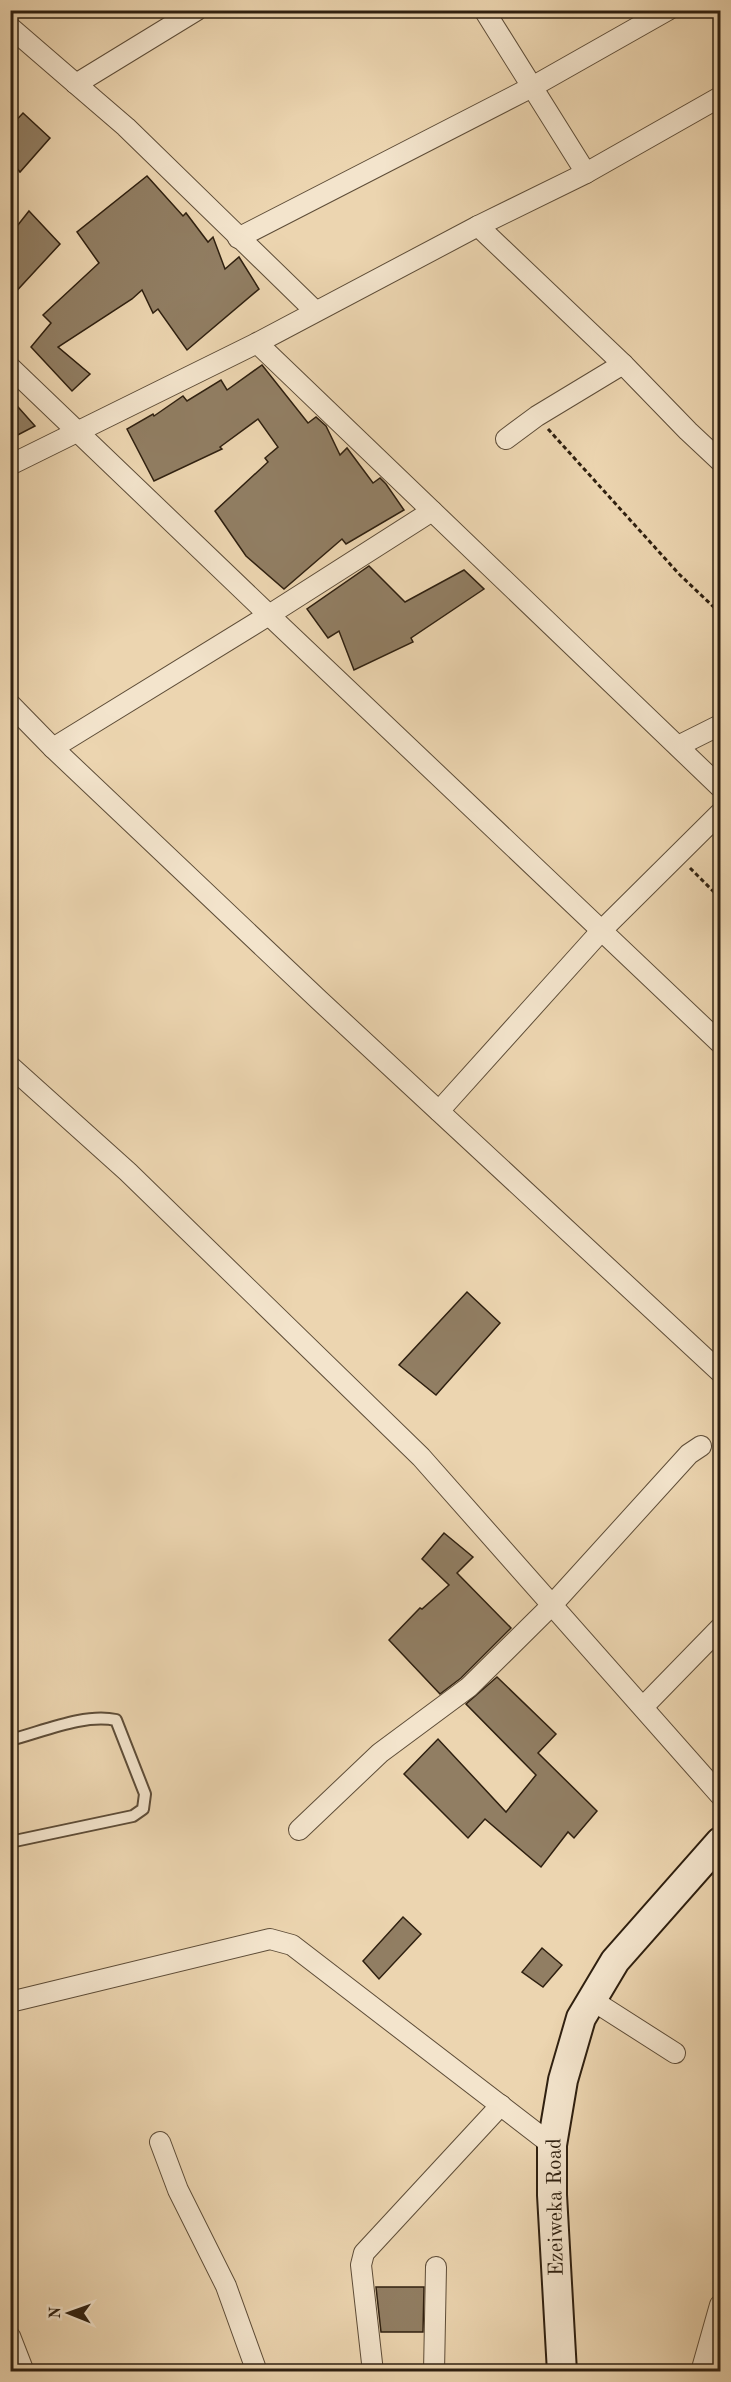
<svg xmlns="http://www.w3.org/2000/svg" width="731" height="2382" font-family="'Old Standard TT',serif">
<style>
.building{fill:#917e63;stroke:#2f2010;stroke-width:1.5}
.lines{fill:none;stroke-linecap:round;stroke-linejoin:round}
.lane-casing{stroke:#5e4d38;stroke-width:14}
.street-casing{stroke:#5e4d38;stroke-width:22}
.secondary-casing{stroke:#2f2010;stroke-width:32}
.path{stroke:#2f2010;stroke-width:3;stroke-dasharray:4.5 3;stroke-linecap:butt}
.lane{stroke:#f3e4cc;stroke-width:10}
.street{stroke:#f3e4cc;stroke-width:20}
.secondary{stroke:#f3e4cc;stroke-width:28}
.labels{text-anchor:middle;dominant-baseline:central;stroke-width:4.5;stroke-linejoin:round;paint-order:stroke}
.street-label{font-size:21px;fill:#2f2010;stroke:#f3e4cc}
</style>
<rect width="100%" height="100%" fill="#ecd5b0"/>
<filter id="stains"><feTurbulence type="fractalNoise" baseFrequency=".00333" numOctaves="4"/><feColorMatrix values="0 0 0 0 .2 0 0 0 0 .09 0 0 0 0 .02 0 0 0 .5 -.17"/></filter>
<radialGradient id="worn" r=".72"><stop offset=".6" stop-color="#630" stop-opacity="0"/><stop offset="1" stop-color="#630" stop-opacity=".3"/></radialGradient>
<g class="building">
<polygon points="23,113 50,138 20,172 10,160 10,127"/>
<polygon points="147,176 183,216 186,213 208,242 213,237 225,269 239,257 259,289 187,350 158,309 153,313 142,290 132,299 58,347 90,374 72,391 31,347 51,323 43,315 99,263 77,232"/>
<polygon points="29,211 60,244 10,298 10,235"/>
<polygon points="262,365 308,423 316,417 326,426 340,455 347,448 373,483 380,478 386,484 404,510 346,544 342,539 284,589 246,556 215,511 268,462 265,458 278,447 258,419 220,447 222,449 154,481 127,429 153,414 154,416 183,396 187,401 221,380 227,390"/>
<polygon points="10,398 35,426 10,439"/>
<polygon points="369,566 405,602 464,570 484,589 411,638 413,642 354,670 339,631 328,638 307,609"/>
<polygon points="467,1292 500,1323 436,1395 399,1365"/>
<polygon points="444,1533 473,1557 457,1573 511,1628 461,1678 440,1694 389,1640 420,1608 422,1609 449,1585 422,1559"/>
<polygon points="497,1677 556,1734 538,1753 597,1811 574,1838 568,1832 541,1867 485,1819 468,1838 404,1774 438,1739 506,1812 536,1775 466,1704"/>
<polygon points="403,1917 421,1934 379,1979 363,1961"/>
<polygon points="542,1948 562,1965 543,1987 522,1972"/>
<polygon points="376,2287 424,2287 423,2332 381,2332"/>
</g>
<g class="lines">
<g class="lane-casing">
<path id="lane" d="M 10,1740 C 42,1732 84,1713 116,1720 L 145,1794 L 143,1809 L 133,1816 L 10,1842"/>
</g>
<g class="street-casing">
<g id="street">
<polyline points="197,10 76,84 126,127 315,311"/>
<polyline points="484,10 586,173"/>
<polyline points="10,27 76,84"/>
<polyline points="478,226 623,364 688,431 720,461"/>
<polyline points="238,238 532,87 668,10"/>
<polyline points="257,343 720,787"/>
<polyline points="10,367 269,615 720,1043"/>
<polyline points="506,439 537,416 623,364"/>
<polyline points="10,465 257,343 478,226 586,173 720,97"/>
<polyline points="10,704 53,748 319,1000 720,1372"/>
<polyline points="678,746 720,725"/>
<polyline points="53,748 269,615 432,511"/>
<polyline points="10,1066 128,1172 421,1457 720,1795"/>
<polyline points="439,1111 601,931 720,813"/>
<polyline points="643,1707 720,1628"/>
<polyline points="299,1830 380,1753 469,1687 552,1605 689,1454 701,1446"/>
<polyline points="592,2000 675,2053"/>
<polyline points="10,2002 270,1939 292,1945 552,2145"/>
<polyline points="160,2142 178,2190 226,2286 257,2372"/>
<polyline points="10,2336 24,2372"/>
<polyline points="373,2372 361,2265 364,2253 501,2105"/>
<polyline points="434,2372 436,2267"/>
<polyline points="701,2372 720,2305"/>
</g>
</g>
<g class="secondary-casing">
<polyline id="secondary" points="562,2372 552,2195 552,2145 563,2080 581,2018 615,1961 720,1842"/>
</g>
<g class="path">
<polyline points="548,429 679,574 720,613"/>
<polyline points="690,868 720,898"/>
</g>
<use href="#lane" class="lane"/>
<use href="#street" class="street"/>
<use href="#secondary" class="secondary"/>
</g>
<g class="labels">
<g class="street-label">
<text transform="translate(556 2207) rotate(-91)">Ezeiweka Road</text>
</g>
</g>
<rect width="731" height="2382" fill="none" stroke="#ecd5b0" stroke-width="36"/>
<rect x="12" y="12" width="707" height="2358" fill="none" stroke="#2f2010" stroke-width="3"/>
<rect x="18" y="18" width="695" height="2346" fill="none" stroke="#2f2010" stroke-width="1.5"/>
<g transform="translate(69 2313) rotate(271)" stroke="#f3e4cc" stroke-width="4.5" paint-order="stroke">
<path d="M0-4.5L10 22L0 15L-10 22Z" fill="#2f2010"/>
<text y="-9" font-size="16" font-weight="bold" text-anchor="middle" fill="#2f2010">N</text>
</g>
<rect width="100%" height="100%" filter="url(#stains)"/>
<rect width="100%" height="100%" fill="url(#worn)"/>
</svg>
